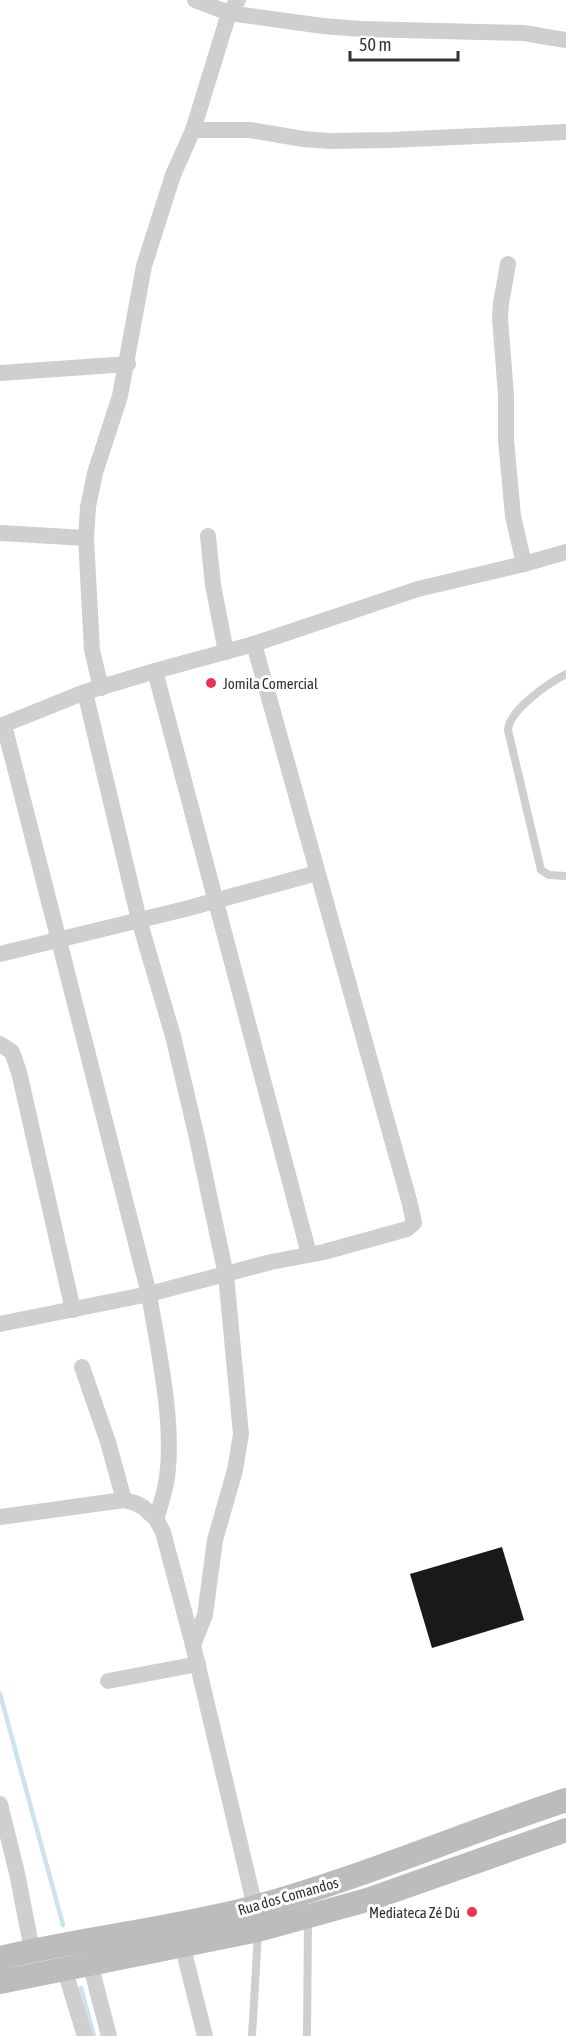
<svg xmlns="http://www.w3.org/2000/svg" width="566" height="2036" font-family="'Asap Condensed',sans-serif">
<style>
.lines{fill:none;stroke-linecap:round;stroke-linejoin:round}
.stream{stroke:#cbe3ec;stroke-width:4.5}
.building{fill:#191919}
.lane{stroke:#cfcfcf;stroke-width:8}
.street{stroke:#cfcfcf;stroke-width:16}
.secondary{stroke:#bcbcbc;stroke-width:24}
.poi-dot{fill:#e93454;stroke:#fff;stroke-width:2}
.labels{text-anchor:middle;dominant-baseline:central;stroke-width:6;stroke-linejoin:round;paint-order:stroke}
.poi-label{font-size:15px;fill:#323232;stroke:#fff;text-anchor:start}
.street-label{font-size:15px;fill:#323232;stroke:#fff}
</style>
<rect width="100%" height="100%" fill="#fff"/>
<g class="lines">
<g class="stream">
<polyline points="0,1694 63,1925"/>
<polyline points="81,1988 94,2036"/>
</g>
</g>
<polygon class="building" points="502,1547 524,1620 432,1648 410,1574"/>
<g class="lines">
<g class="lane">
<path d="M 566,674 C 549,683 509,710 508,730 L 541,870 L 549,875 L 566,876"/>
<polyline points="252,2036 258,1933"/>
<polyline points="307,2036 308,1919"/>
</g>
<g class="street">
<polyline points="195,0 229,13 323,26 361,29 524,33 566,40"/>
<polyline points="193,130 250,130 303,139 330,141 390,140 566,132"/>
<polyline points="508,264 501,303 500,318 506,396 506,440 513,516 524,564"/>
<polyline points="0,373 128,364"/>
<polyline points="0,533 86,538"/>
<polyline points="208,536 213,585 226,652"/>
<polyline points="155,671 309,1254"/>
<polyline points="101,688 92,650 86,538 88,507 95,473 120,396 144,266 173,175 193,130 229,13 238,0"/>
<polyline points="85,692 139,920 173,1036 197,1138 226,1275 241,1434 235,1470 215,1540 205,1615 193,1645"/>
<path d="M 4,725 L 149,1294 C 158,1349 176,1429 166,1483 C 164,1495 160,1507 156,1519"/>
<polyline points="0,726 85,692 155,671 254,644 418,589 524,564 566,552"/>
<polyline points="0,954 185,909 317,873"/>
<polyline points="0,1044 12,1052 19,1072 73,1310"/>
<polyline points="0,1324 149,1294 271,1262 324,1252 407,1229 414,1223 410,1204 254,644"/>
<polyline points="82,1367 108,1442 124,1500"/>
<polyline points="0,1517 124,1500 135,1503 143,1507 156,1519 163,1532 193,1645 255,1907"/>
<polyline points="108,1681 198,1664"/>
<polyline points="0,1804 17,1873 32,1950"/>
<polyline points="182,1944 205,2036"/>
<polyline points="90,1963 109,2036"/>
<polyline points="64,1968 85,2036"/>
</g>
<g class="secondary">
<path d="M 0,1958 C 84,1938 171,1929 255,1907 C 361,1878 462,1834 566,1800"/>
<polyline points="0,1982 258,1930 367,1900 566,1830"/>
</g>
</g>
<g class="poi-dot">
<circle cx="211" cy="683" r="6"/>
<circle cx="472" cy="1912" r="6"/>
</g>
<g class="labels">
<g class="poi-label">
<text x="223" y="683">Jomila Comercial</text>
<text x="460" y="1912" text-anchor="end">Mediateca Zé Dú</text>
</g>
<g class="street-label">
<text transform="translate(288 1896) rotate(-16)">Rua dos Comandos</text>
</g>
</g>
<path d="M350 51v9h108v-9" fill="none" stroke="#323232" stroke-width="3"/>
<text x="359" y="51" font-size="18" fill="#323232" stroke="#ffffff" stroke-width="4.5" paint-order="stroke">50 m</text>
</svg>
